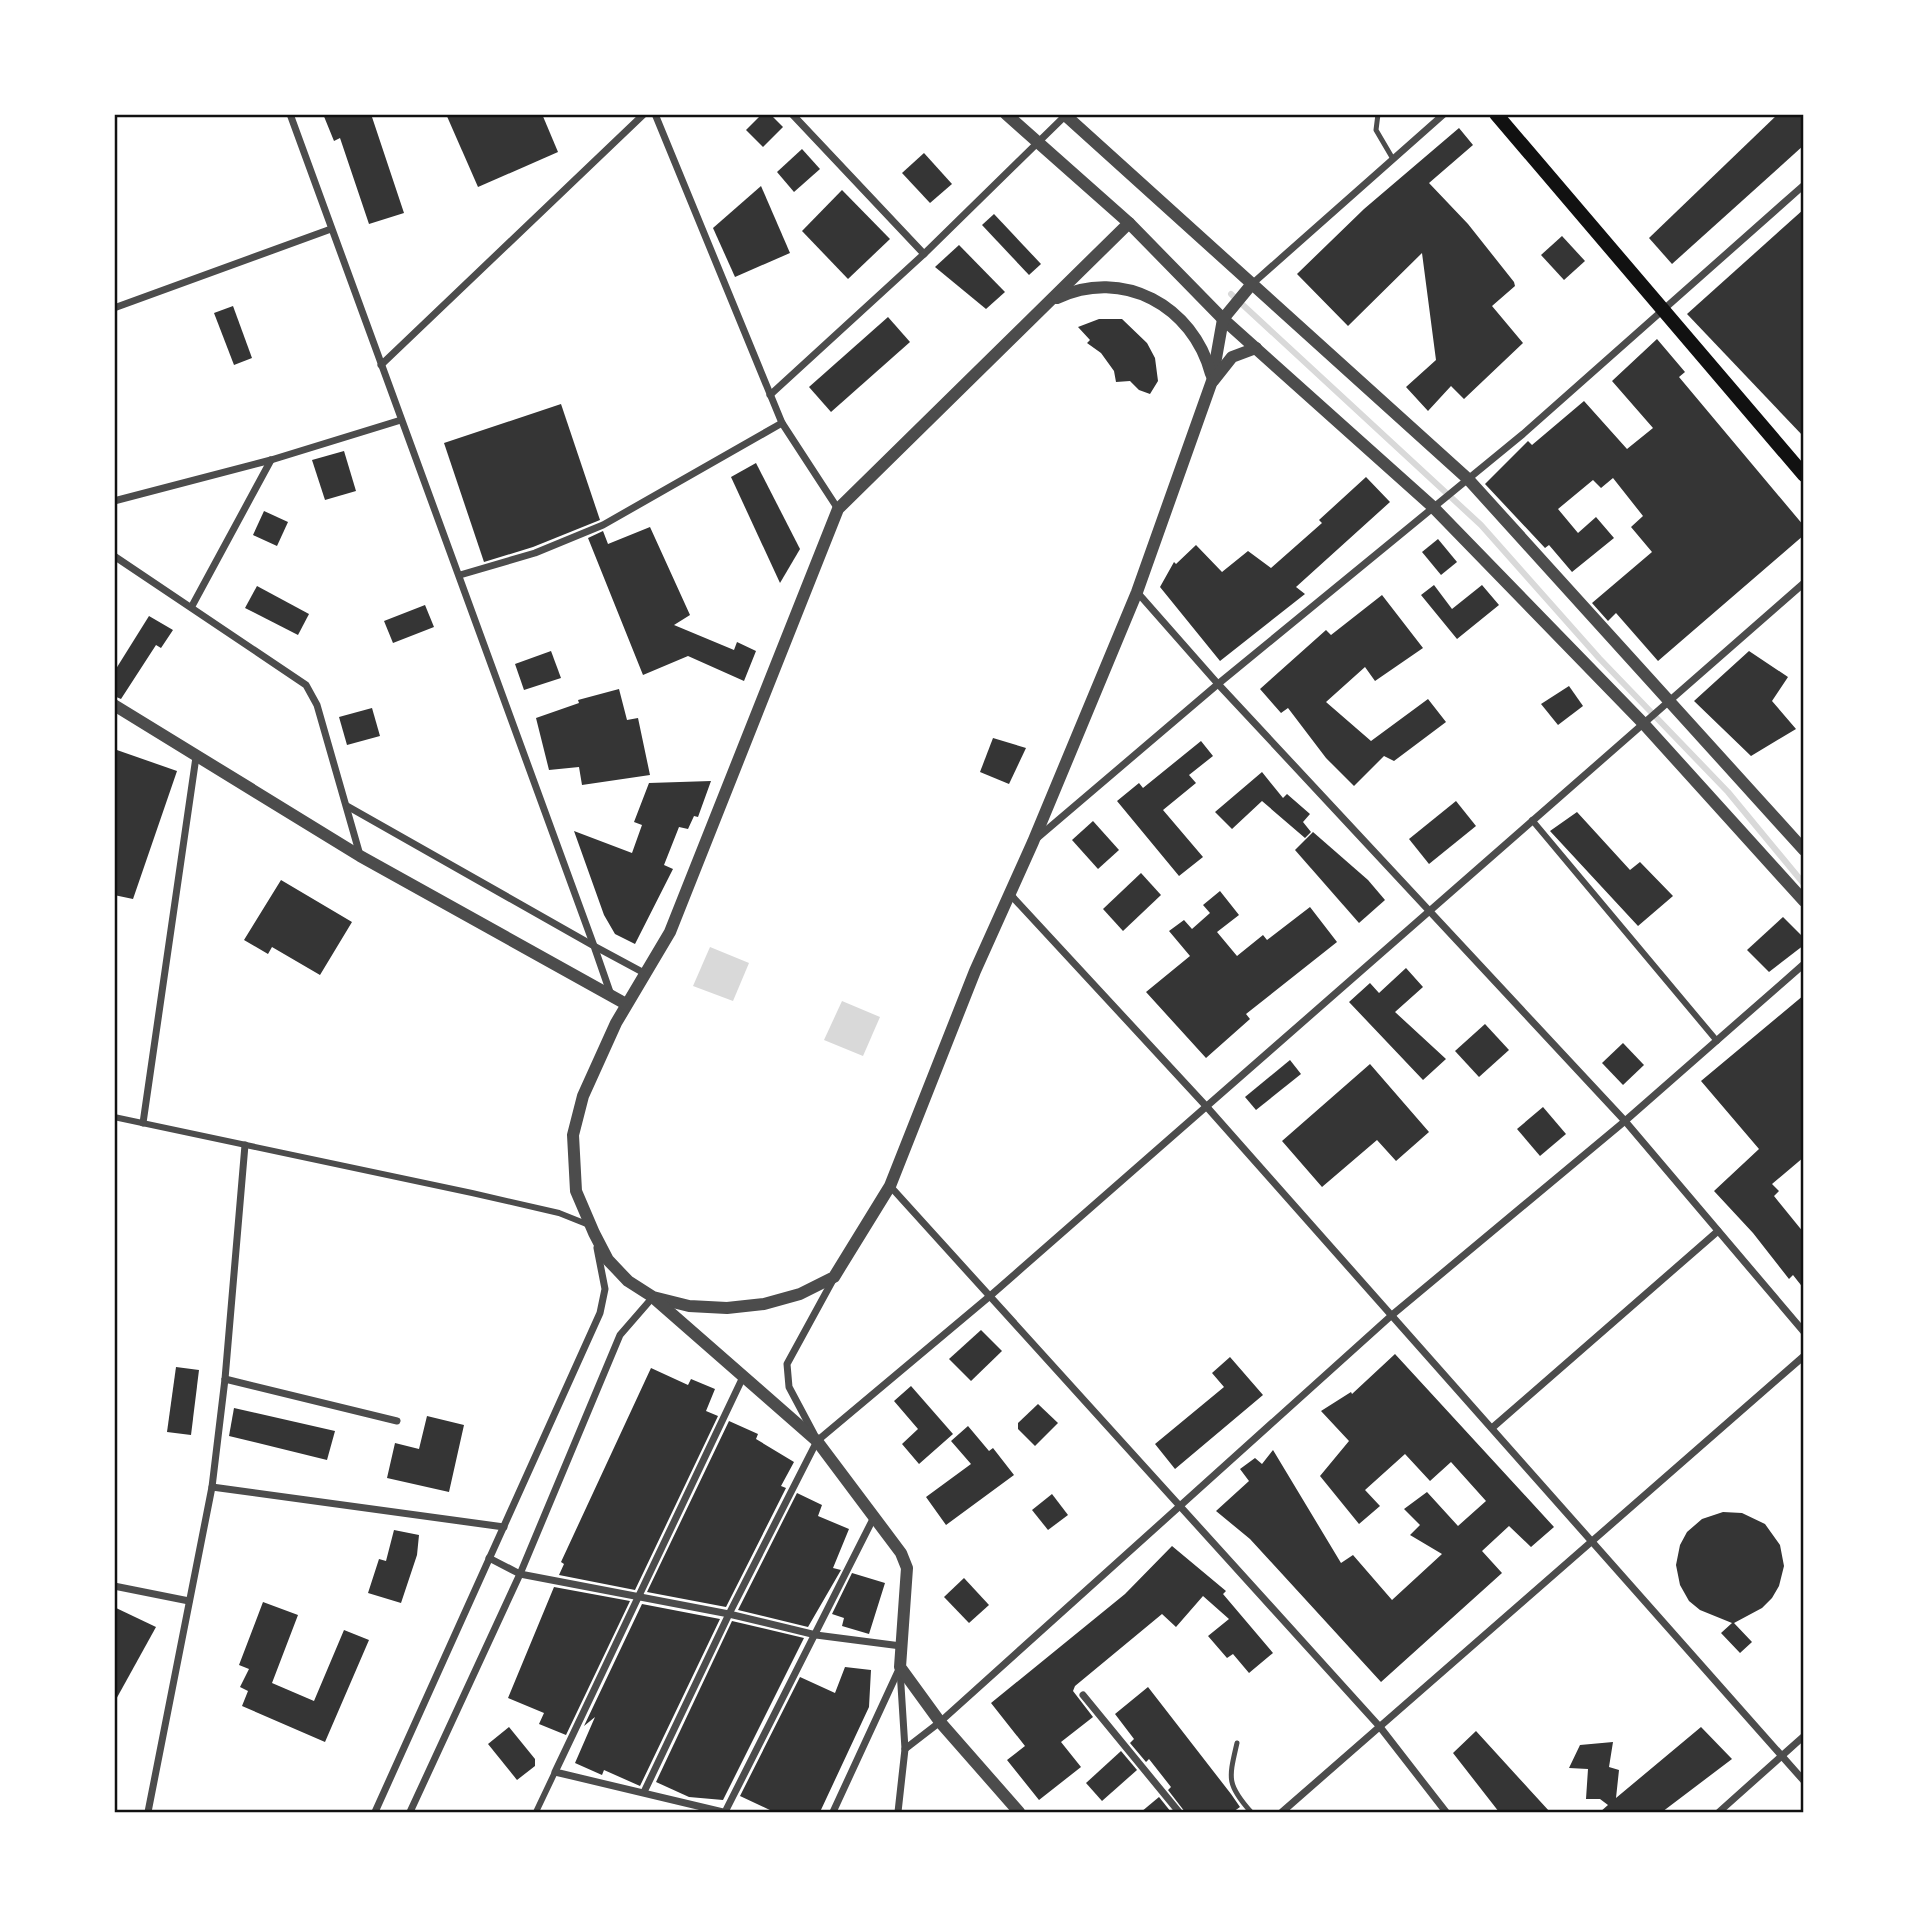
<svg xmlns="http://www.w3.org/2000/svg" width="1918" height="1926" font-family="'Noto Serif',serif">
<style>
.water{fill:#d9d9d9}
.lines{fill:none;stroke-linecap:round;stroke-linejoin:round}
.stream{stroke:#d9d9d9;stroke-width:6}
.building{fill:#353535}
.service{stroke:#4c4c4c;stroke-width:5}
.pedestrian{stroke:#4c4c4c;stroke-width:6}
.minor{stroke:#4c4c4c;stroke-width:7}
.tertiary{stroke:#4c4c4c;stroke-width:12}
.secondary{stroke:#111;stroke-width:14}
.neatline{fill:none;stroke:#111;stroke-width:2.5}
</style>
<rect width="100%" height="100%" fill="#fff"/>
<g class="water">
<polygon points="710,947 749,963 733,1001 693,986"/>
<polygon points="842,1001 880,1017 863,1056 824,1040"/>
</g>
<g class="lines">
<polyline class="stream" points="1231,294 1481,525 1599,658 1728,792 1804,884"/>
</g>
<g class="building">
<polygon points="323,114 371,114 404,213 369,224 340,138 334,141"/>
<polygon points="446,114 542,114 558,152 478,187"/>
<polygon points="762,114 770,114 783,127 763,147 746,130"/>
<polygon points="1778,114 1804,114 1804,145 1672,264 1649,238"/>
<polygon points="1459,128 1473,145 1429,183 1468,224 1514,282 1515,286 1492,306 1523,343 1464,399 1451,386 1428,411 1406,387 1436,360 1422,253 1348,326 1297,274 1364,209"/>
<polygon points="802,149 820,169 794,192 777,172"/>
<polygon points="924,153 952,184 930,203 902,173"/>
<polygon points="761,186 790,253 735,277 713,228"/>
<polygon points="842,190 890,239 848,279 802,231"/>
<polygon points="1804,209 1804,437 1687,314"/>
<polygon points="994,214 1041,264 1029,275 982,225"/>
<polygon points="1562,236 1585,261 1564,280 1541,255"/>
<polygon points="959,245 1005,292 986,309 935,267"/>
<polygon points="233,306 252,358 234,365 214,313"/>
<polygon points="888,317 910,342 831,412 809,387"/>
<polygon points="1099,319 1122,319 1147,343 1155,358 1158,381 1150,394 1139,390 1130,381 1116,382 1114,371 1101,353 1087,343 1090,340 1078,327"/>
<polygon points="1657,339 1685,372 1679,377 1804,526 1804,535 1658,661 1616,613 1608,621 1592,603 1652,552 1631,527 1643,516 1613,478 1601,488 1593,480 1558,509 1578,533 1596,517 1614,538 1572,572 1549,545 1545,548 1485,484 1528,441 1532,445 1584,401 1627,449 1653,428 1612,381"/>
<polygon points="561,404 600,520 533,547 484,562 444,443"/>
<polygon points="344,451 356,491 325,500 312,460"/>
<polygon points="756,463 800,549 780,583 731,477"/>
<polygon points="1366,477 1390,502 1296,587 1305,594 1220,661 1160,587 1174,562 1176,564 1196,545 1222,572 1248,551 1271,568 1322,523 1319,520"/>
<polygon points="264,511 288,522 277,546 253,535"/>
<polygon points="650,527 690,615 674,625 734,650 737,642 756,651 744,681 688,656 643,675 588,538 603,531 608,544"/>
<polygon points="1438,539 1457,562 1441,575 1422,552"/>
<polygon points="1434,585 1452,609 1482,585 1499,605 1457,639 1421,595"/>
<polygon points="257,586 309,614 298,635 245,608"/>
<polygon points="1382,595 1423,648 1375,681 1365,667 1326,702 1371,741 1428,699 1446,722 1394,761 1384,756 1354,786 1326,758 1288,708 1281,713 1260,689 1326,630 1331,635"/>
<polygon points="425,605 434,627 393,643 384,621"/>
<polygon points="149,616 173,630 161,648 156,645 121,699 114,696 114,672"/>
<polygon points="551,651 561,678 524,690 515,664"/>
<polygon points="1749,651 1788,677 1772,701 1796,729 1751,756 1694,701"/>
<polygon points="1569,686 1583,706 1558,725 1541,704"/>
<polygon points="619,689 627,720 638,718 650,775 582,785 579,767 549,770 536,718 579,703 578,700"/>
<polygon points="372,708 380,736 347,745 339,717"/>
<polygon points="993,738 1026,748 1009,784 980,772"/>
<polygon points="1201,741 1213,756 1189,775 1196,783 1163,810 1203,857 1179,876 1117,801 1139,783 1143,788"/>
<polygon points="114,749 177,771 133,899 114,895"/>
<polygon points="1262,772 1283,798 1287,794 1310,814 1303,822 1311,832 1305,838 1262,801 1232,829 1215,812"/>
<polygon points="711,781 698,817 694,816 688,829 679,827 664,865 673,869 635,944 615,934 604,915 574,831 632,853 642,825 634,822 649,783"/>
<polygon points="1456,801 1476,826 1429,864 1409,839"/>
<polygon points="1577,812 1630,870 1640,862 1673,896 1638,926 1550,831"/>
<polygon points="1093,821 1119,850 1098,869 1072,840"/>
<polygon points="1313,832 1368,880 1385,900 1359,923 1295,850"/>
<polygon points="1141,873 1161,895 1123,931 1103,909"/>
<polygon points="281,880 352,922 320,975 272,947 268,954 244,940"/>
<polygon points="1220,891 1239,915 1217,932 1237,956 1263,935 1267,940 1310,907 1337,942 1246,1014 1250,1019 1206,1058 1146,992 1190,956 1169,931 1184,920 1192,929 1210,913 1203,905"/>
<polygon points="1783,917 1804,938 1804,945 1769,972 1747,950"/>
<polygon points="1406,968 1423,987 1395,1012 1446,1059 1423,1080 1349,1002 1370,983 1379,993"/>
<polygon points="1804,995 1804,1157 1772,1184 1779,1191 1774,1196 1804,1233 1804,1289 1793,1275 1789,1279 1753,1233 1714,1191 1759,1149 1701,1081"/>
<polygon points="1485,1024 1509,1050 1479,1077 1455,1051"/>
<polygon points="1623,1043 1644,1065 1623,1085 1602,1063"/>
<polygon points="1290,1060 1301,1074 1256,1110 1245,1097"/>
<polygon points="1370,1064 1429,1132 1396,1161 1377,1140 1322,1187 1282,1141"/>
<polygon points="1543,1107 1566,1134 1540,1156 1517,1129"/>
<polygon points="981,1330 1002,1351 971,1381 949,1359"/>
<polygon points="1395,1354 1554,1527 1531,1547 1509,1526 1482,1551 1502,1573 1381,1682 1250,1539 1216,1511 1249,1481 1240,1469 1255,1458 1262,1464 1273,1450 1341,1563 1353,1555 1392,1600 1442,1554 1410,1535 1420,1525 1404,1509 1427,1492 1458,1526 1486,1501 1451,1462 1430,1481 1405,1454 1365,1490 1380,1506 1359,1524 1320,1476 1349,1441 1321,1411 1351,1392 1352,1394"/>
<polygon points="1230,1357 1263,1395 1175,1469 1155,1444 1224,1387 1212,1373"/>
<polygon points="176,1367 199,1370 191,1435 167,1432"/>
<polygon points="651,1368 688,1385 691,1379 715,1389 706,1411 718,1416 635,1590 559,1575 564,1564 561,1562"/>
<polygon points="911,1386 953,1434 919,1464 902,1444 918,1429 894,1401"/>
<polygon points="1038,1404 1058,1423 1035,1446 1018,1429 1018,1423"/>
<polygon points="234,1408 335,1431 327,1460 229,1436"/>
<polygon points="427,1416 464,1425 449,1492 387,1478 395,1443 419,1449"/>
<polygon points="729,1421 758,1434 756,1439 794,1462 781,1486 786,1488 726,1607 647,1592"/>
<polygon points="968,1426 989,1451 993,1448 1014,1475 946,1525 926,1497 971,1464 951,1441"/>
<polygon points="797,1493 822,1505 818,1516 849,1529 833,1568 841,1570 808,1627 738,1610"/>
<polygon points="1052,1494 1068,1515 1048,1530 1032,1510"/>
<polygon points="1723,1512 1742,1513 1765,1524 1780,1545 1784,1566 1779,1586 1772,1598 1762,1608 1734,1623 1752,1642 1740,1653 1721,1633 1732,1623 1700,1610 1689,1601 1680,1585 1676,1565 1680,1545 1687,1532 1702,1519"/>
<polygon points="394,1530 419,1535 417,1555 401,1603 368,1593 379,1559 386,1561"/>
<polygon points="1172,1546 1226,1591 1223,1594 1273,1653 1249,1673 1233,1654 1227,1658 1208,1636 1229,1619 1203,1596 1176,1627 1162,1614 1075,1686 1073,1691 1093,1717 1061,1742 1081,1767 1039,1800 1007,1760 1025,1746 991,1703 1125,1594"/>
<polygon points="852,1573 885,1583 869,1634 842,1626 844,1618 832,1614"/>
<polygon points="964,1578 989,1605 969,1623 944,1597"/>
<polygon points="554,1587 630,1601 566,1735 539,1724 544,1713 508,1698"/>
<polygon points="263,1602 298,1615 272,1683 314,1701 344,1630 369,1640 325,1742 242,1706 248,1691 240,1687 249,1669 239,1665"/>
<polygon points="642,1604 720,1619 640,1786 604,1770 602,1775 575,1763 595,1717 584,1726"/>
<polygon points="114,1607 156,1627 114,1703"/>
<polygon points="732,1621 804,1638 723,1800 689,1797 656,1782"/>
<polygon points="845,1667 871,1670 869,1707 820,1812 774,1812 740,1796 800,1677 835,1693"/>
<polygon points="1148,1687 1231,1794 1240,1807 1233,1812 1185,1812 1168,1790 1171,1787 1149,1759 1146,1762 1130,1743 1134,1739 1115,1714"/>
<polygon points="509,1727 535,1759 535,1766 517,1780 488,1744"/>
<polygon points="1701,1727 1732,1759 1662,1812 1600,1812 1608,1805 1600,1799 1586,1799 1588,1769 1569,1768 1580,1745 1613,1742 1609,1767 1619,1770 1616,1798"/>
<polygon points="1476,1731 1528,1788 1550,1812 1499,1812 1453,1753"/>
<polygon points="1121,1751 1137,1770 1102,1801 1086,1783"/>
<polygon points="1159,1797 1171,1812 1141,1812"/>
</g>
<g class="lines">
<g class="service">
<polyline points="1378,114 1376,130 1393,159"/>
<path d="M 1237,1743 C 1229,1778 1226,1784 1251,1812"/>
</g>
<g class="pedestrian">
<polyline points="1532,820 1717,1041"/>
<polyline points="114,1117 472,1193 559,1213 589,1225"/>
<polyline points="536,1812 555,1772"/>
</g>
<g class="minor">
<polyline points="290,114 594,946 646,974"/>
<polyline points="655,114 782,423 838,509"/>
<polyline points="792,114 924,254"/>
<polyline points="1252,284 1444,114"/>
<polyline points="114,308 331,229"/>
<polyline points="381,365 644,114"/>
<polyline points="770,395 924,254 1067,114"/>
<polyline points="114,501 271,460 401,420"/>
<polyline points="114,556 306,685 317,705 360,855"/>
<polyline points="460,575 535,553 603,525 782,423"/>
<polyline points="1137,592 1218,684 1625,1121 1804,1332"/>
<polyline points="192,606 271,460"/>
<polyline points="347,806 594,946 611,995"/>
<polyline points="1036,839 1218,684 1523,434 1804,185"/>
<polyline points="1009,893 1206,1106 1804,1781"/>
<polyline points="143,1123 196,757"/>
<polyline points="890,1186 1380,1727 1446,1812"/>
<polyline points="225,1379 397,1421"/>
<polyline points="1492,1428 1718,1231"/>
<polyline points="814,1434 789,1387 787,1364 834,1278"/>
<polyline points="212,1487 504,1527"/>
<polyline points="489,1558 520,1574 729,1614 816,1635 901,1646"/>
<polyline points="114,1586 189,1601"/>
<polyline points="1083,1695 1179,1812"/>
<polyline points="905,1749 940,1722 1392,1315 1625,1121 1804,964"/>
<polyline points="644,1792 729,1614 817,1441 990,1296 1804,583"/>
<polyline points="148,1812 212,1487 225,1379 245,1145"/>
<polyline points="375,1812 600,1313 605,1289 597,1248"/>
<polyline points="410,1812 520,1574 620,1335 653,1297"/>
<polyline points="723,1812 555,1772 743,1377"/>
<polyline points="725,1812 874,1517"/>
<polyline points="833,1812 900,1667"/>
<polyline points="898,1812 905,1749 900,1670"/>
<polyline points="1282,1812 1804,1356"/>
<polyline points="1719,1812 1804,1736"/>
</g>
<g class="tertiary">
<polyline points="1006,114 1129,223 1223,319 1433,507 1643,723 1804,901"/>
<polyline points="1064,114 1468,479 1804,850"/>
<polyline points="1129,223 838,509 670,932 616,1023 583,1096 573,1135 576,1191 594,1233 608,1260 628,1281 653,1297 689,1306 727,1308 764,1304 800,1294 834,1277 890,1186 975,971 1033,842 1137,592 1212,381 1223,319 1251,285"/>
<path d="M 1057,298 C 1123,267 1193,306 1211,374"/>
<polyline points="1213,381 1232,357 1256,348"/>
<polyline points="114,705 360,856 626,1004"/>
<polyline points="656,1300 817,1441 901,1553 907,1568 900,1667 940,1722 1019,1812"/>
</g>
<polyline class="secondary" points="1496,114 1804,475"/>
</g>
<rect width="1918" height="1926" fill="none" stroke="#ffffff" stroke-width="231"/>
<rect x="116" y="116" width="1686" height="1695" class="neatline"/>
</svg>
